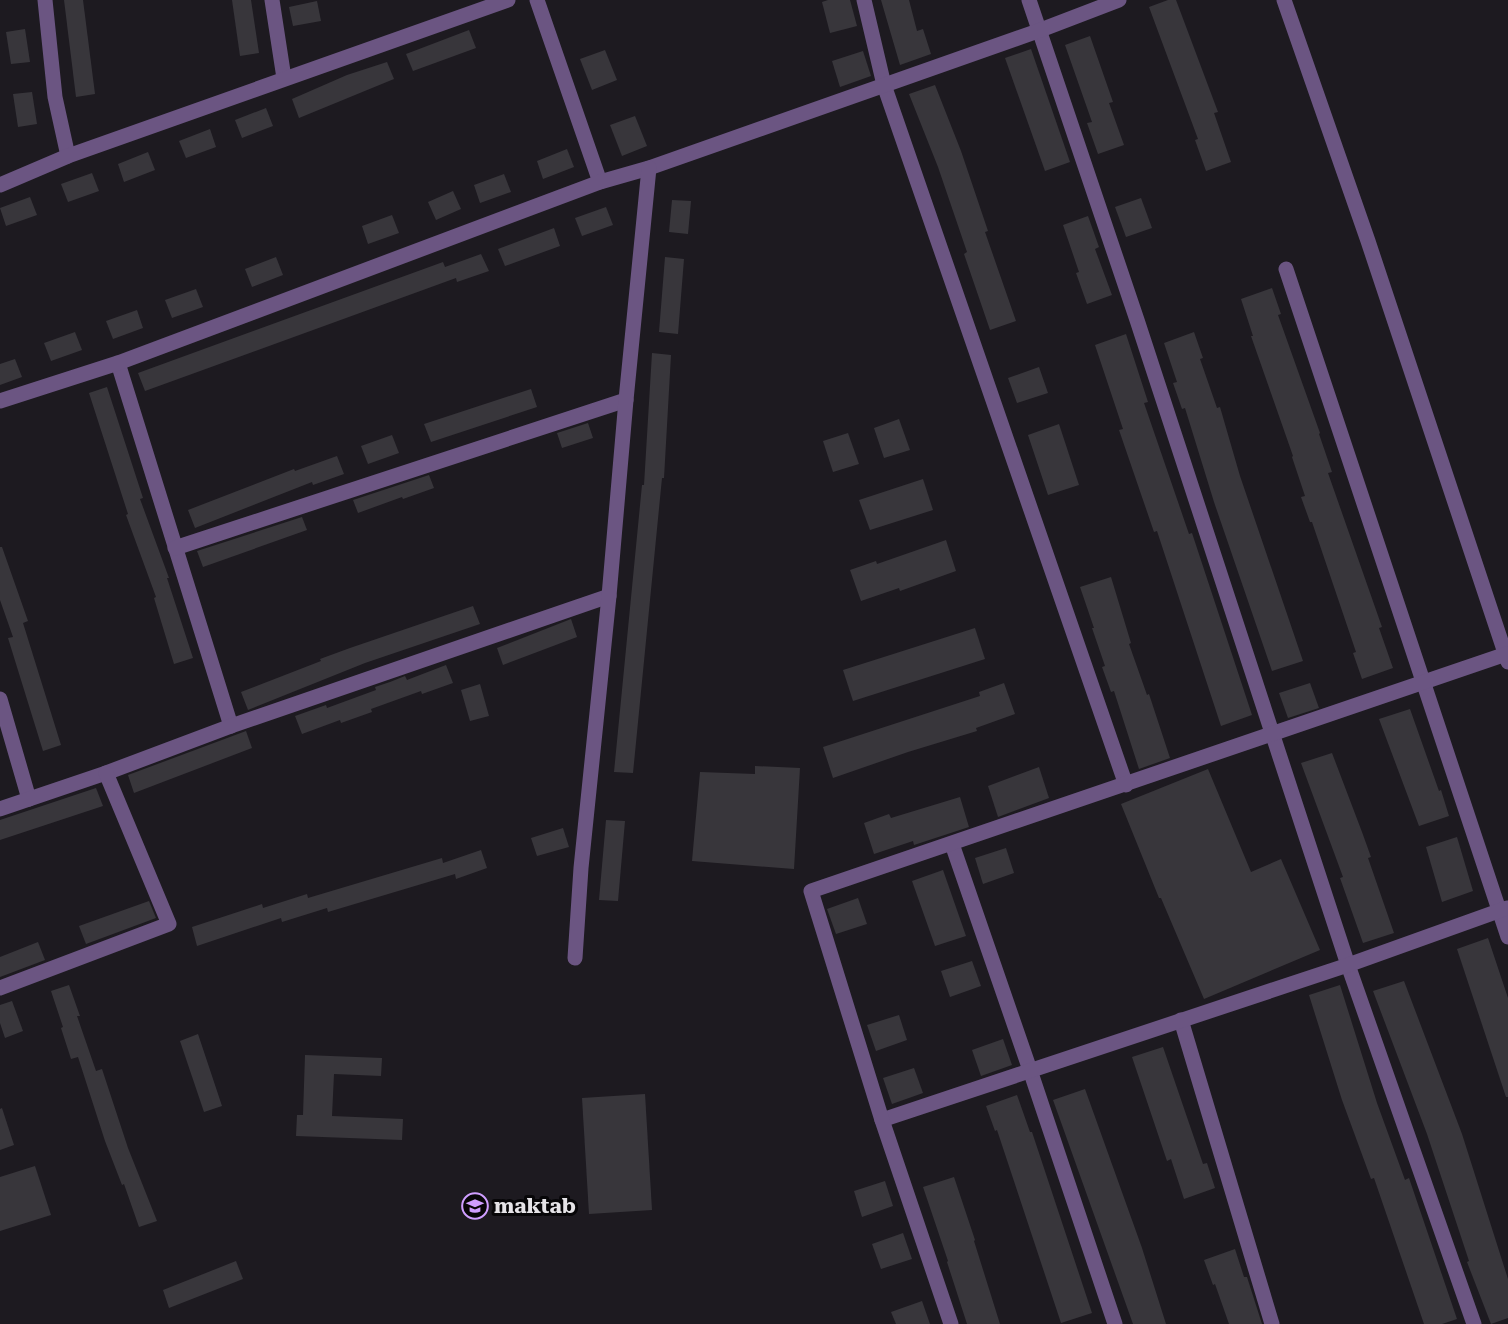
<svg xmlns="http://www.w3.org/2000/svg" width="1508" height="1324" font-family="'Roboto Serif',serif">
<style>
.building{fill:#38363b}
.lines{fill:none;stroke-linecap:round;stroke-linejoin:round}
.minor{stroke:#6b5582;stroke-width:15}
.labels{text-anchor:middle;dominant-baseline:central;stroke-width:6;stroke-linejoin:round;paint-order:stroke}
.poi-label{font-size:21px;font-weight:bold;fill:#e5e3e7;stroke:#070608;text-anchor:start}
</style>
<rect width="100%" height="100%" fill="#1d1a20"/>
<g class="building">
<polygon points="64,0 83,0 95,94 76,97"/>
<polygon points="232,0 251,0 259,53 240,56"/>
<polygon points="828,0 850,0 857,26 830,33 822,2"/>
<polygon points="881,0 909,0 917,31 923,29 931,54 900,65"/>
<polygon points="1168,0 1176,0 1218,112 1214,113 1231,162 1206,171 1195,140 1198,139 1149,7"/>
<polygon points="317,1 321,21 293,26 289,7"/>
<polygon points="25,29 30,62 11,64 6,32"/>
<polygon points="469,30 476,48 413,71 406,54"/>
<polygon points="1090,36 1113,102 1109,103 1124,145 1098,154 1087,123 1092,122 1065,45"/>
<polygon points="1031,49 1070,162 1045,171 1005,58"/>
<polygon points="605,50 617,80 592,90 580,59"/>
<polygon points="863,51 871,76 840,87 832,61"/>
<polygon points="387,62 394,79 299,118 292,99 347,75"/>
<polygon points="935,85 961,151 988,231 985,232 1016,321 990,330 964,254 967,252 938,167 909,94"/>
<polygon points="32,92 37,124 18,127 13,94"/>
<polygon points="266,108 273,126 242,138 235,120"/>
<polygon points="635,116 647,146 622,156 610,125"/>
<polygon points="210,129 216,147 186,158 179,141"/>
<polygon points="567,149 574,167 543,179 537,161"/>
<polygon points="148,152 155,170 124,182 118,164"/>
<polygon points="92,173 99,191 68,202 61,184"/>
<polygon points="504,174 511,192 480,203 474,185"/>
<polygon points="453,191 461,209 436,220 428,202"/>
<polygon points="30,197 37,215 6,226 0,208"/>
<polygon points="1141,198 1152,228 1126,237 1115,207"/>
<polygon points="672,200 691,201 688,234 669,232"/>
<polygon points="606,207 613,225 582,236 575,218"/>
<polygon points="392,215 399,233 368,244 362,226"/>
<polygon points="1088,216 1099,247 1095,249 1112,295 1087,304 1076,273 1079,272 1063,225"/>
<polygon points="554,228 560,246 505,266 498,249"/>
<polygon points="481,254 489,271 457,282 456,278 145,391 138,373 443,262 445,267"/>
<polygon points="276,257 283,275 252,287 245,269"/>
<polygon points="665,257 684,259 678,334 659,332"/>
<polygon points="1272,288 1281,314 1278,315 1320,433 1319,434 1332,472 1328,473 1382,627 1379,628 1393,668 1362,679 1353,653 1356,652 1312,522 1310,522 1301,497 1305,496 1292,457 1293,456 1251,336 1253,336 1241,299"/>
<polygon points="196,289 203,307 172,318 165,300"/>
<polygon points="137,310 143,328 113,339 106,321"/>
<polygon points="75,332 82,350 51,361 44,343"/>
<polygon points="1194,332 1203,358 1200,359 1217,408 1220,407 1240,476 1303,661 1272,671 1214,502 1185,408 1182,409 1173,383 1177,382 1164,343"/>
<polygon points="1126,334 1148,402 1144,403 1189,534 1192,533 1252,715 1221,726 1157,531 1154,532 1119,430 1123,429 1095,345"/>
<polygon points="652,353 671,355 664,478 662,478 633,773 614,772 642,485 644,485"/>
<polygon points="15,359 22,377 0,385 0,364"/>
<polygon points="1039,367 1048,393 1017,403 1008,378"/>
<polygon points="107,387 143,498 140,499 169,578 167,578 193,658 174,664 154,598 156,597 126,515 128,514 89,393"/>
<polygon points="531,389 537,407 431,442 424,424"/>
<polygon points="899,419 910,450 884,458 874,428"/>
<polygon points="588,423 593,438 562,448 557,433"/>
<polygon points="1059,424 1079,485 1048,495 1028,435"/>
<polygon points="848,433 859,464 833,472 823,441"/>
<polygon points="392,435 399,453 368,464 361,446"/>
<polygon points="337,456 344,474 313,485 312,482 195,528 188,510 294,469 295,471"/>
<polygon points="429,475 434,488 403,499 402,497 358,513 353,500"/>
<polygon points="923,479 933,510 870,530 859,500"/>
<polygon points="302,517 307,530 203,567 197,551"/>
<polygon points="946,540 956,571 900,591 899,588 861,601 850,570 876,561 877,564"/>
<polygon points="0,547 2,547 28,621 23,623 61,745 43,751 8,638 13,637 0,600"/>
<polygon points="1111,577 1131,643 1129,644 1147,695 1149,694 1170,758 1139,769 1114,691 1111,692 1102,667 1105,666 1092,628 1094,628 1080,587"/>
<polygon points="473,606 480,624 365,663 248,710 241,692 321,661 320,659 350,648"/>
<polygon points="571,619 577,637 503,665 497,648"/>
<polygon points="975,628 985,659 853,701 843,670"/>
<polygon points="446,665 453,683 422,694 421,691 371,709 372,712 341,723 340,720 302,734 295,716 326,705 327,708 376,690 375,687 390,682 405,676 407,680"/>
<polygon points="1004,683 1015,714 976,728 977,731 908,752 833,778 823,747 980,696 979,692"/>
<polygon points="1310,683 1319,708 1288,718 1279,693"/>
<polygon points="480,684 489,716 470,721 461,690"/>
<polygon points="1410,709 1439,791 1441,790 1449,816 1419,826 1379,719"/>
<polygon points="246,731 252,748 134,793 128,775"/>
<polygon points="1332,753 1362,832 1371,857 1368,858 1394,933 1363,943 1340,878 1343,877 1301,763"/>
<polygon points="755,766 800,768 794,869 692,861 700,772 755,774"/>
<polygon points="1039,767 1049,798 998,817 988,786"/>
<polygon points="1208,769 1251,872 1281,859 1320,950 1204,999 1161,898 1159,898 1121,804"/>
<polygon points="96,788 103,806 0,840 0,820"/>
<polygon points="960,797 969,827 914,845 913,841 874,854 864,823 889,814 891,818"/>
<polygon points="606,820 625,821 618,901 599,900"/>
<polygon points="563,828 569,847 537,856 531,838"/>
<polygon points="1457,837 1473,891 1442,902 1426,847"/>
<polygon points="1006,848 1014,873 983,884 975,858"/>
<polygon points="481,850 487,868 456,879 455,874 328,912 327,908 282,922 281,918 197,946 192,927 262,904 263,908 307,894 308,898 442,858 443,863"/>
<polygon points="943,870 966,936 935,946 912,881"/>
<polygon points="858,898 867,924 836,934 827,909"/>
<polygon points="149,901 156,918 86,944 79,926"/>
<polygon points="1488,938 1508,998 1508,1097 1506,1097 1457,949"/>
<polygon points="38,942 45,960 0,977 0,957"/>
<polygon points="972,961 981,986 950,997 941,971"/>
<polygon points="1404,981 1462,1134 1508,1279 1508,1318 1491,1324 1467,1262 1469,1261 1427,1134 1373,991"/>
<polygon points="69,985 80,1016 77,1016 96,1071 102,1069 128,1148 157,1221 139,1227 124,1184 122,1185 105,1141 78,1057 71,1059 61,1028 63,1027 51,991"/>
<polygon points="1340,985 1377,1103 1405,1180 1409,1178 1457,1319 1442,1324 1424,1324 1374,1178 1371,1179 1342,1100 1309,995"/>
<polygon points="12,1001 23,1031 5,1038 0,1023 0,1005"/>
<polygon points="899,1015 907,1040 876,1051 867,1025"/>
<polygon points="198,1034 222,1106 204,1112 180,1041"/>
<polygon points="1003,1039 1012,1065 981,1076 972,1050"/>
<polygon points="1163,1047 1203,1164 1207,1163 1215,1188 1184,1199 1171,1159 1167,1161 1132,1057"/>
<polygon points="305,1055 382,1058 381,1076 334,1074 332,1116 403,1119 402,1140 296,1136 297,1115 303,1115"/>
<polygon points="914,1068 923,1093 892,1104 883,1078"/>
<polygon points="1085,1089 1142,1248 1166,1324 1133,1324 1062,1125 1053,1100"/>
<polygon points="645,1094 652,1210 589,1214 582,1098"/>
<polygon points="1017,1095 1030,1132 1032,1132 1092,1313 1061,1323 997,1130 995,1131 986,1106"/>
<polygon points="2,1108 14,1145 0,1150 0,1109"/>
<polygon points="35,1166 51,1215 0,1231 0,1177"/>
<polygon points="954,1177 975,1240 974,1241 1000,1324 967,1324 947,1262 948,1261 923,1187"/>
<polygon points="885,1181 893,1206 862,1217 854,1191"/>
<polygon points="903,1233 912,1259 881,1269 872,1244"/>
<polygon points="1235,1249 1244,1277 1247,1277 1262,1324 1229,1324 1215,1284 1213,1285 1204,1260"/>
<polygon points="236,1261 243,1279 169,1308 163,1290"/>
<polygon points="922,1301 930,1324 896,1324 891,1312"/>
</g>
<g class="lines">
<g class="minor">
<polyline points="45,0 55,97 68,156"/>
<polyline points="272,0 284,78"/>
<polyline points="537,0 600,182"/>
<polyline points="864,0 884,85 1126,785"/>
<polyline points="1029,0 1137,320 1348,965 1474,1324"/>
<polyline points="1284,0 1368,241 1508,662"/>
<polyline points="0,185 68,156 508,0"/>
<polyline points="1286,269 1508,937"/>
<polyline points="118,363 231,726"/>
<polyline points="0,401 118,363 600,182 649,168 1038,31 1119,0"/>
<polyline points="175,548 626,400"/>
<polyline points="0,699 29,799"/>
<polyline points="0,809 106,773 231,726 609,596"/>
<polyline points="952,844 1030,1070 1115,1324"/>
<polyline points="575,958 581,868 609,596 626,400 649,168"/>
<polyline points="0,988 169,924 106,773"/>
<polyline points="1181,1020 1272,1324"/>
<polyline points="882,1120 1348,965 1507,908"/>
<polyline points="951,1324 882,1120 811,891 1506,654"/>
</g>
</g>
<defs>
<g id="school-ring" transform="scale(1.35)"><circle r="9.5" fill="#070608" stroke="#cf9eff" stroke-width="1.5"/><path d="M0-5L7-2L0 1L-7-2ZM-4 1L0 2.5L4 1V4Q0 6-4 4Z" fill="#cf9eff"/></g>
</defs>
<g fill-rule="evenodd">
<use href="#school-ring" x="475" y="1206"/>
</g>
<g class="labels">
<g class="poi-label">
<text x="494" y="1206">maktab</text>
</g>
</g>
</svg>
